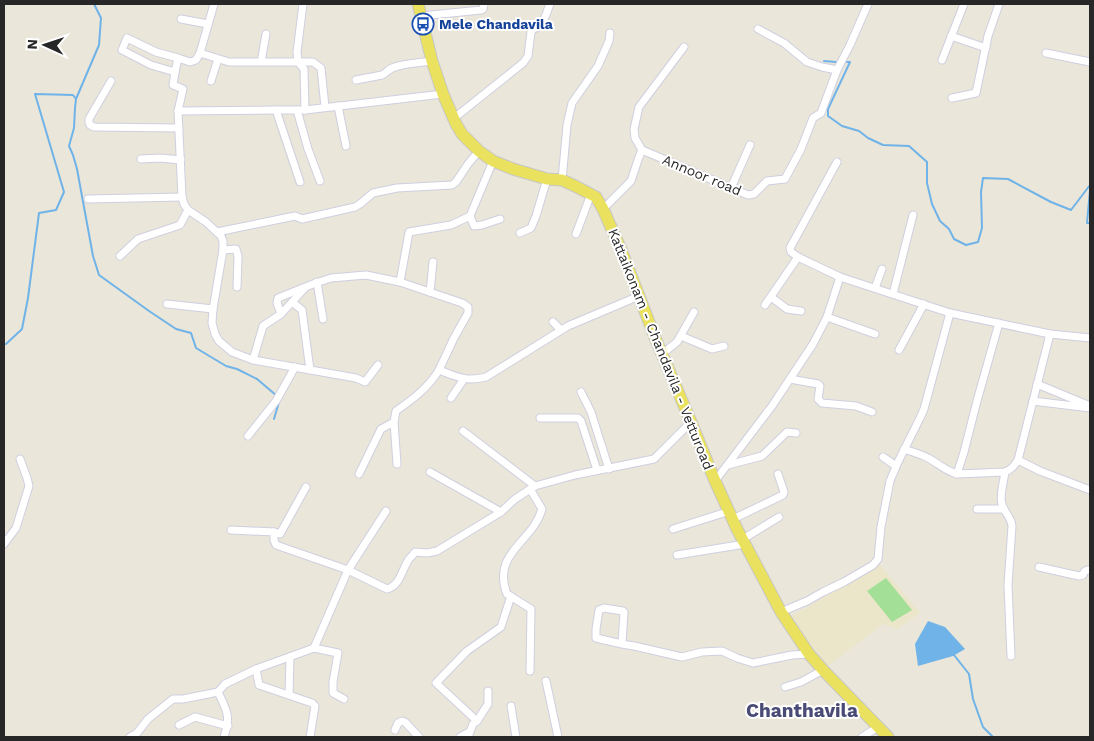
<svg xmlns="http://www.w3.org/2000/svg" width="1094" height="741" font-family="'Work Sans',sans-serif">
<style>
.education{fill:#ebe6c9}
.green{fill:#a3df97}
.water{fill:#6fb3e9}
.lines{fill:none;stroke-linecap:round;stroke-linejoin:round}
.stream{stroke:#6fb3e9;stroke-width:2}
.street-casing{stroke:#cfcfe0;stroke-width:9}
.primary-casing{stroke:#c7c7c7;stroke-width:13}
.street{stroke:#fff;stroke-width:7}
.primary{stroke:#eae25e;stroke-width:11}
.labels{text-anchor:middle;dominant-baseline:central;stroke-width:4;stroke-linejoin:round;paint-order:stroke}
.transit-label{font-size:14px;font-weight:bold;fill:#164399;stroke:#fff;text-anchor:start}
.street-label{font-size:14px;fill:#272727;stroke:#fff}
.district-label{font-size:19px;font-weight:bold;fill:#4a4a76;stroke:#fff}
</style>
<rect width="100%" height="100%" fill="#eae6d9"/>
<polygon class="education" points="880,565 920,613 897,629 883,624 825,668 790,617"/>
<polygon class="green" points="886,578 912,610 892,622 867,591"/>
<polygon class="water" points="928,621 945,627 965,649 953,656 918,666 915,644"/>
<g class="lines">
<g class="stream">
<polyline points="824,61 836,62"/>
<polyline points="847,62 850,62 828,109 828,116 842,126 859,131 868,138 883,145 909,146 927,162 927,183 932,204 940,221 949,229 954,239 966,245 978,242 982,228 981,192 983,178 1008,179 1051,202 1071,210 1090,185"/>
<polyline points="76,99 99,45 101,18 94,4"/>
<polyline points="1090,190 1087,223 1090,223"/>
<polyline points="6,344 22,329 28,298 39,213 56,210 64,192 35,94 73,95 76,99 75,108 74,128 69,146 73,155 77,169 93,256 99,275 149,311 176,329 191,333 196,348 226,366 237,369 257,379 277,396"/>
<polyline points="274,419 279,402"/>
<polyline points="954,655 969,674 973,699 983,727 993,737"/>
</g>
<g class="street-casing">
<g id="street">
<polyline points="214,4 200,53 229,62 298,62 297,52 303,4"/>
<polyline points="421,16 481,10 483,9 484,4"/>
<polyline points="181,19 208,24"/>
<polyline points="758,29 784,43 807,62 822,67 837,70"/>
<polyline points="951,36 986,48"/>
<polyline points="1046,53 1090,62"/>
<polyline points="178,58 156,52 127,38 122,50 151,65 175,72 178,58 190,62 196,60 200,53"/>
<polyline points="942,60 964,4"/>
<polyline points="261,62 266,34"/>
<polyline points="298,62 313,62 321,68 325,107"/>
<polyline points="298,62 304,69 305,110"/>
<polyline points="175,72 173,85 183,89 178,111 182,197 184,204 188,210 206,222 221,236 223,241 223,250 213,309 212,323 215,334 219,341 232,352 253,360 356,378 365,382 378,365"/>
<path d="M 356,80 L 382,75 C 386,73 388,70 392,68 C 403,63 420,63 432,61"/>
<polyline points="111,81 89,119 89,123 90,125 94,127 179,128"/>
<polyline points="211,81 218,59"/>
<polyline points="952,98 976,93 988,36 999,4"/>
<polyline points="338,106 346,146"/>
<polyline points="297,110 308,149 320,181"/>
<polyline points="178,111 276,110"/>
<path d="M 453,119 L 523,63 L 528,56 L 531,32 L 533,29 C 544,27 546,13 550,4"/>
<polyline points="642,150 635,138 634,129 639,107 684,47"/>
<polyline points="141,159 160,158 181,160"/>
<polyline points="837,162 790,248 791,252 798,257 840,277 950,313 1050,334 1090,338"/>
<polyline points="562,180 567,125 572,103 598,66 609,41 610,33"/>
<polyline points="300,182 276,110 305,110 443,94"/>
<polyline points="731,188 750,145"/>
<polyline points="88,199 182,197"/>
<polyline points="603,209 631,181 639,157 642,150 748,195 754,194 767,181 785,179 801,149 813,118 821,113 837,70 850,45 868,4"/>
<polyline points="470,216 474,226 482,225 500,219"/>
<polyline points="217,232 295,216 302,219 355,207 360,204 373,193 397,188 452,185 456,182 468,164 479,151"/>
<polyline points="520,233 531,228 536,216 547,179"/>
<polyline points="576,234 591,194"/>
<polyline points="223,250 236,249 238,256 237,287"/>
<polyline points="120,256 138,239 180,225 188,210"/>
<polyline points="317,282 323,319"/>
<polyline points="400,282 409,232 451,225 470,216 493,161"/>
<polyline points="875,288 882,269"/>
<polyline points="430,292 433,262"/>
<polyline points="893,294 913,215"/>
<polyline points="771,297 787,309 801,311"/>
<polyline points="292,302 302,310 310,370"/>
<polyline points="167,304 213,309"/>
<polyline points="765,305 798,257"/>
<polyline points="281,314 304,289"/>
<polyline points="827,317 875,334"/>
<polyline points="553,322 561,330"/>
<polyline points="681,336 712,349 724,346"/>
<polyline points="899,350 924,304"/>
<polyline points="662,354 677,342 694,312"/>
<polyline points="253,360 263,326 281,314 277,303 278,298 313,284 331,278 366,275 400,282 462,303 468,307 468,313 454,338 439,370"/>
<polyline points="790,379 818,384 820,386 818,399 822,403 856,406 872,412"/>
<polyline points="1037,384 1090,406"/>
<polyline points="581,392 591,412 609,469"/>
<polyline points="451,398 464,379"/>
<polyline points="1033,401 1090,408"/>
<polyline points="540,418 578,418 581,421 597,470"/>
<polyline points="394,422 397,464"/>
<polyline points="463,431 535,486"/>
<polyline points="248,436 276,401 295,367"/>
<path d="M 904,449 C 912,452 921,454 928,458 C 938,463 945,471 957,474 L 1005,472 C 1012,469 1014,466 1018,460 L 1050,334"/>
<polyline points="883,457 896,466"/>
<polyline points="1018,460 1040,471 1090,490"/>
<polyline points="728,465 762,456 787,432 796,433"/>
<polyline points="430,472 501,512"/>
<path d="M 1005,472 C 1004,480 999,497 1002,504 C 1004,513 1011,516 1012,526 L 1008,585 L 1011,656"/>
<path d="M 359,474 L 381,429 L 394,422 L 396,411 C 413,399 428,388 439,370 C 457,377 466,382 486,377 L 568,326 L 639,296"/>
<polyline points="957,474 964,452 977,401 999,323"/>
<polyline points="715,481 772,406 813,344 827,317 840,277"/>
<polyline points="977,509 1004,509"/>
<polyline points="733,519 783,495 784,492 778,474"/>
<polyline points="673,529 730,511"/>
<polyline points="231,530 274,532 274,540 276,545 348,570 386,511"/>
<polyline points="274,532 280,534 306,487"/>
<polyline points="743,539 779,517"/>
<polyline points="4,544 16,528 29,486 27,478 20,459"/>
<polyline points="677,555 745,544"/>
<polyline points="1039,567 1079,576 1083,575 1084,572 1087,570 1090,570"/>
<polyline points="781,612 807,601 823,592 844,582 873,565 878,559 881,527 890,481 898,462 920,418 924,409 950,313"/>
<polyline points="622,644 596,638 596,629 599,610 604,608 623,611 624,612 622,644 634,646 682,657 702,652 722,651 737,658 753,663 792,655 809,654"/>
<polyline points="314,648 338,653 333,682 333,693 344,699"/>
<polyline points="256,669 259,685 312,703 315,706 310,737"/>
<path d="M 530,671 L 531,609 L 507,594 C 491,553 533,542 542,509 L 530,489"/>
<polyline points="546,681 558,737"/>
<polyline points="785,687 801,682 823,670"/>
<path d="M 218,692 C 227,711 231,716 224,737"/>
<polyline points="289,695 290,657"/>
<polyline points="511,706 516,737"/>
<polyline points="477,721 436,683 467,651 501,627 511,596"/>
<polyline points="179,725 195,717 228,726"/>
<polyline points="395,730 398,723 402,721 405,722 419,737"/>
<path d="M 130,737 L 137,733 L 148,719 L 173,699 L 183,699 L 218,692 L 225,684 L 256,669 L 314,648 L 348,570 L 387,589 C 400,586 402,569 409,559 C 411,557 413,555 415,552 L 427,553 L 437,551 L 501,512 L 515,499 L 535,486 L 575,475 L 654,459 L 691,422"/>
<polyline points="460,737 469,732"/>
<polyline points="468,737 473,724 477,721 488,704 488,691"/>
<polyline points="862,737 878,727"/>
</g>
</g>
<g class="primary-casing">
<polyline id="primary" points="418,4 432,61 443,94 456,124 462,134 479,151 493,161 513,169 547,179 562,180 575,186 596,197 603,209 622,252 656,340 691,422 715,481 737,529 754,561 781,612 809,654 823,670 888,737"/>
</g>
<use href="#street" class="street"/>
<use href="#primary" class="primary"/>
</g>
<defs>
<g id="bus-ring" transform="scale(1.125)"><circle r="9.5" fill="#fff" stroke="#1a4fb4" stroke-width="1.5"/><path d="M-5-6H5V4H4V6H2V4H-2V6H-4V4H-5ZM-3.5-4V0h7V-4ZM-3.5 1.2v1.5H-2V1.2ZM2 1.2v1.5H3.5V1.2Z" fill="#1a4fb4"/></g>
</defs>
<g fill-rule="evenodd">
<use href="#bus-ring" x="423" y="24"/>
</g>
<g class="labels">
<g class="transit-label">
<text x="439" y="24">Mele Chandavila</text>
</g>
<g class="street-label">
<text transform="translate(702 175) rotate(23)">Annoor road</text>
<text transform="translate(661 349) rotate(68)">Kattaikonam - Chandavila - Vetturoad</text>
</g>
<g class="district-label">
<text x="802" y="710">Chanthavila</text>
</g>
</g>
<rect width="1094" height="741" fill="none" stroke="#272727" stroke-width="10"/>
<g transform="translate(45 45) rotate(273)" stroke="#ffffff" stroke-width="4" paint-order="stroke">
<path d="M0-4L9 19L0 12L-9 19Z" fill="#272727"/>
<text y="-8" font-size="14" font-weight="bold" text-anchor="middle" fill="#272727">N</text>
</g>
</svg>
